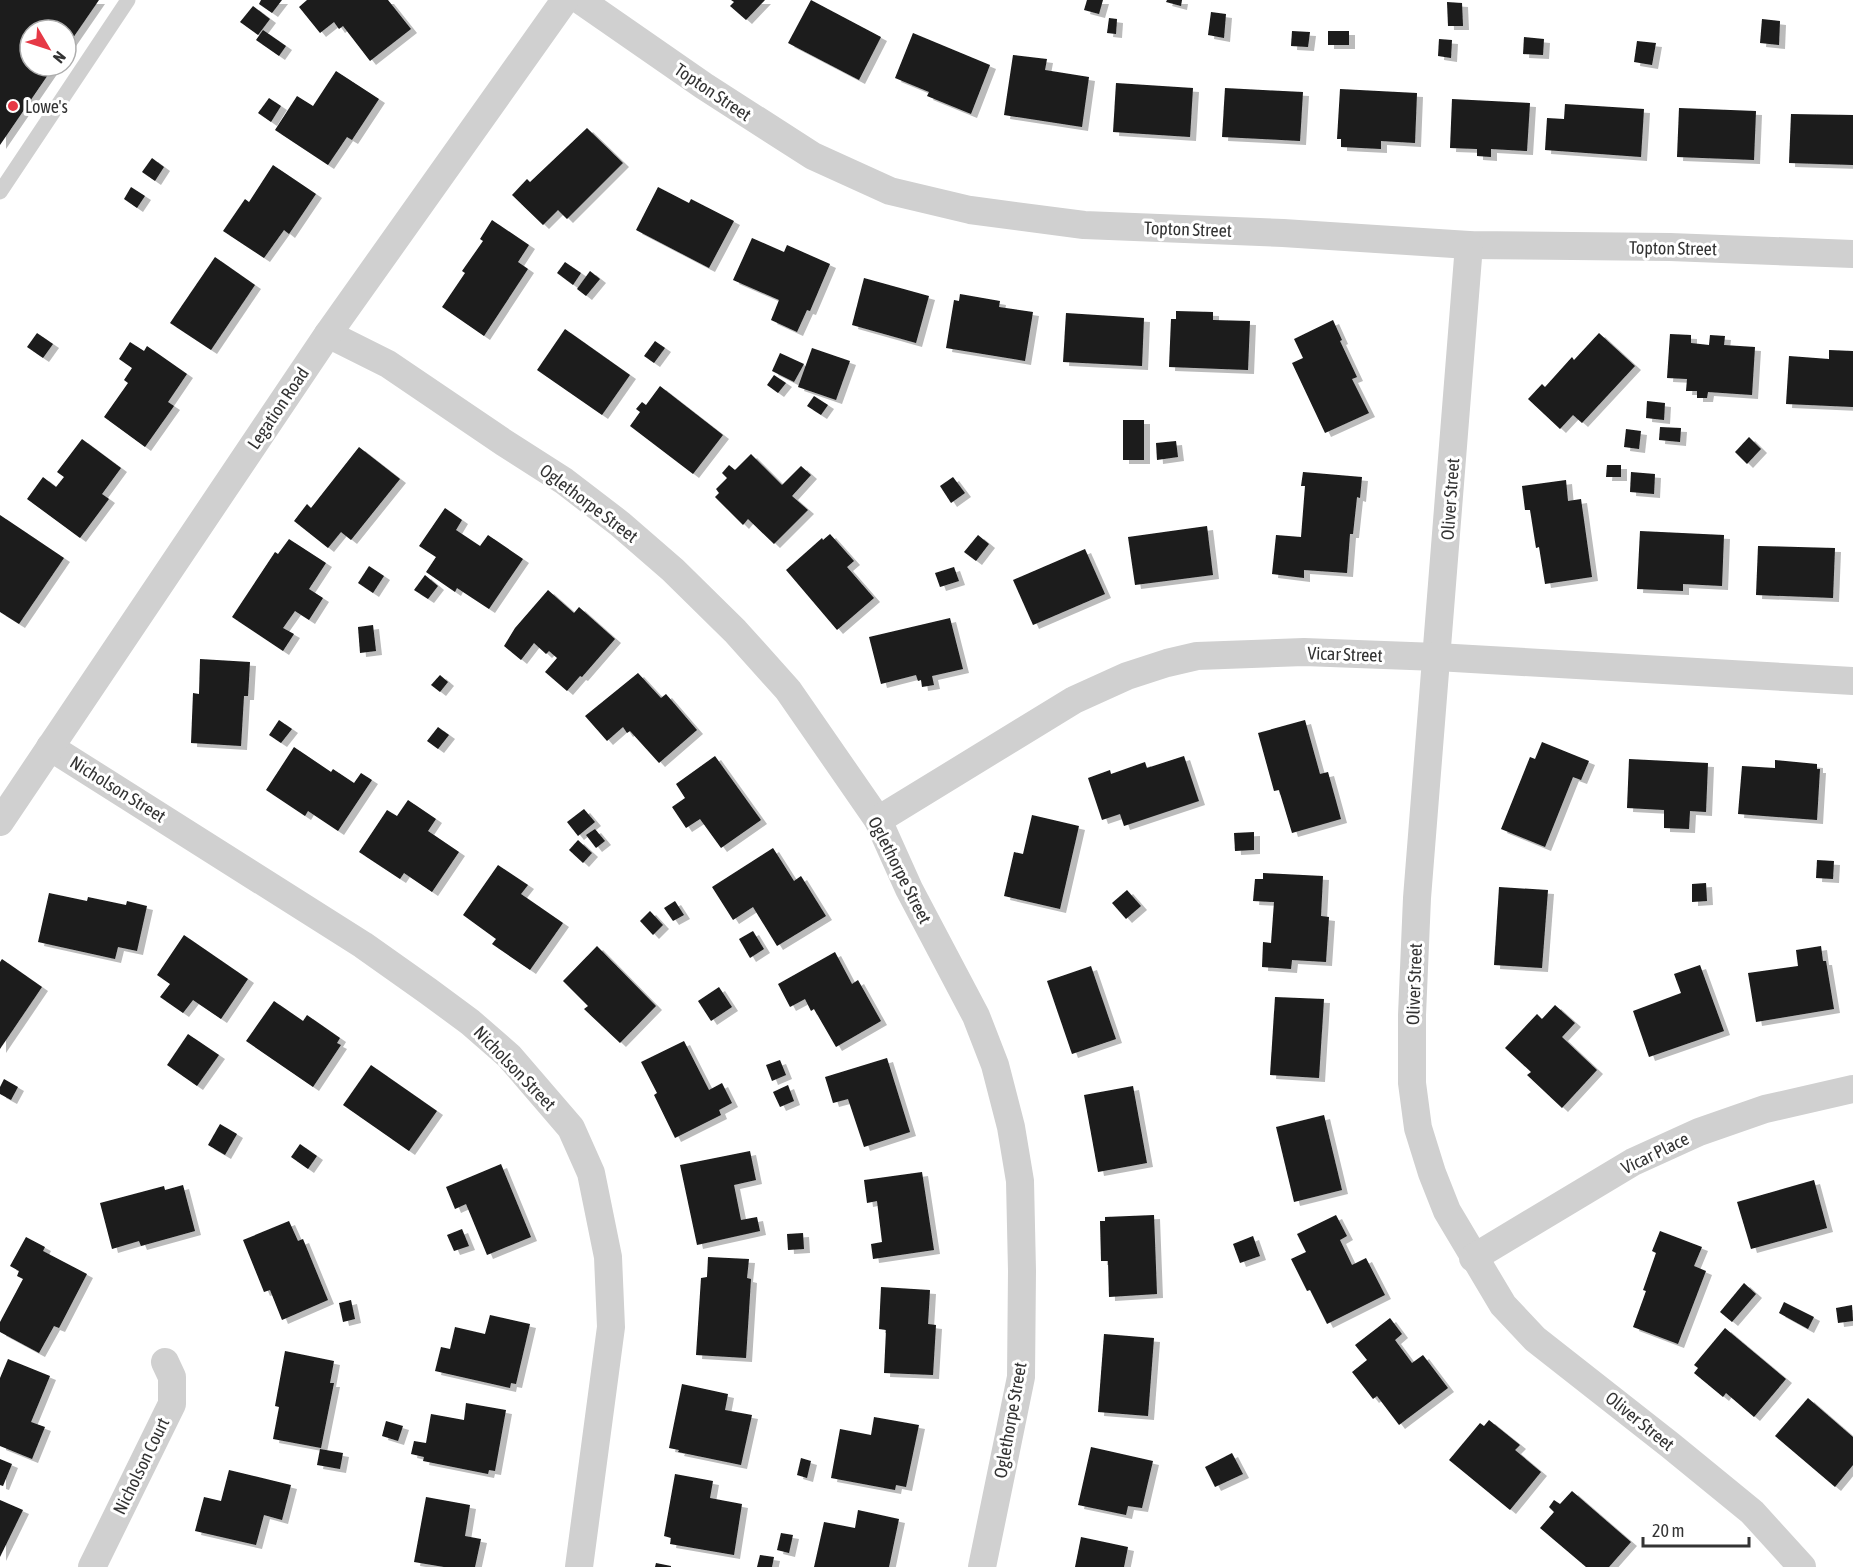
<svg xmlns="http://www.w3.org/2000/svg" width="1853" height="1567" font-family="'Asap Condensed',sans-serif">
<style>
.building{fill:#1a1a1a;filter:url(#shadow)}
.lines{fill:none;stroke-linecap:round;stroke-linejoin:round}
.service{stroke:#d0d0d0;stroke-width:15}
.minor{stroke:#d0d0d0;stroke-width:28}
.poi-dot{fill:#e63946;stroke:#fff;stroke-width:2}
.labels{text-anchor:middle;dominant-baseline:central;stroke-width:6;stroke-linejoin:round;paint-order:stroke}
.street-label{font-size:18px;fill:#333;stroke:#fff}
.poi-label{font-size:18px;fill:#333;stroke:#fff;text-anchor:start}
</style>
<defs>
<filter id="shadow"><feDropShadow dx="6" dy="4" stdDeviation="0" flood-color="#0004"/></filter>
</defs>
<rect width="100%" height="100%" fill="#fff"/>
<g class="building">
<polygon points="0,0 99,0 66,48 66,30 30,30 30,66 54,66 0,145"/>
<polygon points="261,0 282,0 272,13 259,4"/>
<polygon points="307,0 388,0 411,29 370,61 343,26 339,29 334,22 320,33 299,7"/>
<polygon points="731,0 765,0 746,20 730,6 734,2"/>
<polygon points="811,0 881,37 859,80 788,43"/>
<polygon points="1087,0 1103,0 1099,14 1084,10"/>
<polygon points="1167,0 1182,0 1181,6 1166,2"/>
<polygon points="1447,2 1462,3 1463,26 1448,26"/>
<polygon points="253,6 270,19 258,35 240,22"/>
<polygon points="1211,12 1226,14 1224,38 1208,35"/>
<polygon points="1109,18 1117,19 1116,34 1107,33"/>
<polygon points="1762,19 1780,21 1779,45 1760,43"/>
<polygon points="263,30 286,46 279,56 256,40"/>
<polygon points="1292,31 1310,32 1308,47 1291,46"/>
<rect x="1328" y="31" width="21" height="14"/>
<polygon points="913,33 990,65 971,114 927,96 929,92 895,78"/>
<polygon points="1524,37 1544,39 1543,55 1523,54"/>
<polygon points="1439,39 1452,40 1451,58 1438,56"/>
<polygon points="1637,41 1656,43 1652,65 1634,62"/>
<polygon points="1013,55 1047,59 1045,70 1089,77 1082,127 1004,115"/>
<polygon points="336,71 379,99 352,140 347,137 328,165 275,130 297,96 313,106"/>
<polygon points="1116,83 1193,88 1190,137 1113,132"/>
<polygon points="1225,88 1303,92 1300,141 1222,137"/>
<polygon points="1340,89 1417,93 1415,143 1381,141 1381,149 1341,147 1341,139 1337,139"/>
<polygon points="269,98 281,106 271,122 258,113"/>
<polygon points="1452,99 1530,103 1527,151 1491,149 1491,157 1477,156 1477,149 1450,148"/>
<polygon points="1565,104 1644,109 1641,157 1545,150 1547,118 1564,119"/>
<polygon points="1679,108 1756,111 1754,160 1677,157"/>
<polygon points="1791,114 1853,115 1853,165 1789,163"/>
<polygon points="587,128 623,163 567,219 558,210 543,225 512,195 527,179 530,182"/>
<polygon points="152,158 164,167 155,181 142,172"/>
<polygon points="273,165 316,194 289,234 284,230 264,258 223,231 245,199 249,202"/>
<polygon points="131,187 145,196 137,208 124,199"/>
<polygon points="658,187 689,203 691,199 734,221 709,268 636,230"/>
<polygon points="492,220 529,245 518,262 528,269 484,336 442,307 465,273 462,271 483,241 480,239"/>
<polygon points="752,238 784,252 787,245 830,264 810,311 807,310 797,332 771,320 779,300 733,280"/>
<polygon points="215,257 255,285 211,350 170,323"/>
<polygon points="565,262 581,273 573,285 557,273"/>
<polygon points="590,271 600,279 586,296 577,289"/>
<polygon points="864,278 929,296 916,343 852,325"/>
<polygon points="960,294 1000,301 999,307 1033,312 1025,361 946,348 954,300 959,301"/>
<polygon points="1176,311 1213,312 1213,320 1250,321 1248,370 1169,367 1171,319 1176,319"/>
<polygon points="1066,313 1144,318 1142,366 1063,362"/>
<polygon points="1333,320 1342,340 1340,341 1357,377 1352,379 1369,413 1325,433 1292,363 1303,358 1294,339"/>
<polygon points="565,329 630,375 602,415 537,370"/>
<polygon points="37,333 53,344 43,358 27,347"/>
<polygon points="1599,333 1635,366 1582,423 1573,415 1560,429 1528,399 1542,384 1545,387 1572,357 1574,360"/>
<polygon points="1670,334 1691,335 1691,343 1709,345 1710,335 1725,336 1724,345 1755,347 1752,395 1708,392 1707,398 1697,398 1697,391 1686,391 1687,379 1667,378"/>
<polygon points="655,341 665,348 654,363 644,356"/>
<polygon points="130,342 144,351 147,346 187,374 168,402 174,406 145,447 104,417 128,383 124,380 132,368 119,359"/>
<polygon points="812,348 850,361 836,400 798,387"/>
<polygon points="1829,350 1853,351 1853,407 1786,404 1789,356 1829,359"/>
<polygon points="780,353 804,364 794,382 772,371"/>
<polygon points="774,375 786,383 778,393 767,385"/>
<polygon points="660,386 723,435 693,474 630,426 640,412 636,409 642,402 646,405"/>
<polygon points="814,396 828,405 821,415 807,406"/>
<polygon points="1647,401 1665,403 1664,420 1646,418"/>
<rect x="1123" y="420" width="21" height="40"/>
<polygon points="1660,427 1681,428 1680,442 1659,440"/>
<polygon points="1626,429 1641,431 1639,449 1624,447"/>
<polygon points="1749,437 1761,449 1747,464 1735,452"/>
<polygon points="82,439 121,468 102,494 109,499 80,538 27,499 43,477 56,487 64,477 57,472"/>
<polygon points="1176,441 1178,457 1157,460 1156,443"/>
<polygon points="359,447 400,479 351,540 341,532 328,548 294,521 307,504 311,508"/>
<polygon points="751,454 782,485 801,466 811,475 792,496 808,510 774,544 748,519 743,525 715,497 719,493 716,489 727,478 722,473 729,465 735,470"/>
<polygon points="1607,465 1621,465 1621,477 1606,477"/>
<polygon points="1303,472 1362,477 1360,498 1357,497 1353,534 1350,534 1347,573 1304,570 1304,578 1272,574 1276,535 1301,537 1305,486 1301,486"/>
<polygon points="1631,472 1655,474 1654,494 1630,492"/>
<polygon points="953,477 965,493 951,503 940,486"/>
<polygon points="1566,480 1568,501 1581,499 1592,577 1545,584 1539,547 1536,548 1530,510 1525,510 1522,486"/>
<polygon points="445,508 462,520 456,530 480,546 488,535 523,559 489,609 457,588 455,592 426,572 436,557 419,546"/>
<polygon points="0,515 64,558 19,624 0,612"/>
<polygon points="1207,526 1213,575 1135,585 1128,537"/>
<polygon points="1640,531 1724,535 1722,586 1683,584 1683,591 1637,589"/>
<polygon points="830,534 854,561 847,567 874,598 837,630 786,570 822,538 823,540"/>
<polygon points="978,535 989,544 976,561 964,552"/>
<polygon points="289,539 326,563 309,589 323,598 309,620 295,611 283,628 294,634 283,651 232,617 275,552 278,554"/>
<polygon points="1758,546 1835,548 1833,598 1756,595"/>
<polygon points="1085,549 1105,594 1033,625 1013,580"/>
<polygon points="369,566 384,576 373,593 358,583"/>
<polygon points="954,567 959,581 940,587 935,573"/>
<polygon points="425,575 438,586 428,599 414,590"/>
<polygon points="548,590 574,613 579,607 615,639 582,677 580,676 567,691 545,672 557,658 549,651 546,654 534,643 521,660 504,646 515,628"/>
<polygon points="950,618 963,669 932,676 934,685 922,687 921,680 918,681 916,675 881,684 869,637"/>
<polygon points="373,625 376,651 360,653 358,627"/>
<polygon points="200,659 250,662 248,696 244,696 241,746 191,743 193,693 199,694"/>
<polygon points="638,673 661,698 666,694 697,730 659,763 630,731 627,733 623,727 607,741 585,716"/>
<polygon points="440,675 448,682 440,692 431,685"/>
<polygon points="279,720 292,729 281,743 269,735"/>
<polygon points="1305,720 1320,774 1328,772 1341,819 1292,833 1279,790 1274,791 1258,733"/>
<polygon points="438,727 449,735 438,749 427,741"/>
<polygon points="1542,742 1589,761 1581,780 1573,777 1545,847 1501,829 1530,757 1535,759"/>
<polygon points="294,747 331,772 333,769 354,783 361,773 372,780 338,831 308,811 305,816 266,790"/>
<polygon points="715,756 761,820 721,848 700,819 686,828 672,807 685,798 676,784"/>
<polygon points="1184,756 1199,801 1124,826 1120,814 1102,820 1088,778 1110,770 1111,774 1145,762 1147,768"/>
<polygon points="1629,759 1708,763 1706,812 1690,811 1689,829 1664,828 1664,810 1627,808"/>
<polygon points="1775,760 1817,764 1817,769 1820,769 1817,820 1738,814 1742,766 1775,768"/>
<polygon points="408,800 436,819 428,831 459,852 432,892 404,873 400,879 359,852 387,810 397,816"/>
<polygon points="584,809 595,822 578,836 567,822"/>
<polygon points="1032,815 1079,826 1060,909 1004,896 1014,852 1023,854"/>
<polygon points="595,829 605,841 596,848 586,835"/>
<polygon points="1254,832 1254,850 1235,851 1234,833"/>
<polygon points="578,840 592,853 583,863 569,850"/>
<polygon points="773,848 794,881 801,876 826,916 777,946 753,907 733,920 712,887"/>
<polygon points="1817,860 1834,861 1833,879 1816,878"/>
<polygon points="498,865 528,885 521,894 563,923 530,970 492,944 496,939 463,915"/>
<polygon points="1263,873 1323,876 1321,916 1329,917 1326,962 1292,960 1291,969 1262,967 1263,942 1271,943 1274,902 1253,901 1255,879 1263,879"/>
<polygon points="1706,883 1707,901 1692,902 1692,884"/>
<polygon points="1499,887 1548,890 1542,968 1494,965"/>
<polygon points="1127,890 1141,906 1126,919 1112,903"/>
<polygon points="49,893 87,901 88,897 126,905 127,901 147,906 137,951 118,947 115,959 38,942"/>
<polygon points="675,901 684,915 673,921 664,908"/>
<polygon points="650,911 663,925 653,935 640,921"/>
<polygon points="753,931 764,949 750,958 739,939"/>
<polygon points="184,935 248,979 221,1019 193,1000 183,1013 160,997 170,984 157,975"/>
<polygon points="597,946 656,1006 620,1043 584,1009 588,1006 563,981"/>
<polygon points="1821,946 1823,961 1826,961 1834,1009 1756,1022 1748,973 1798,966 1796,950"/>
<polygon points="835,952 852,984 858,980 881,1021 836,1047 814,1009 811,1011 805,999 790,1007 778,984"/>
<polygon points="2,959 42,987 0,1049 0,962"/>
<polygon points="1700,965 1724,1031 1649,1057 1633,1011 1681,993 1674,974"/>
<polygon points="1091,966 1116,1039 1072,1054 1047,981"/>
<polygon points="719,987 732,1007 711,1021 698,1001"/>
<polygon points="1275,997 1324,999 1319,1078 1270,1075"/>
<polygon points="274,1001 303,1021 307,1015 340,1038 337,1043 341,1045 313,1087 246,1041"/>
<polygon points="1555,1005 1575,1023 1562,1037 1597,1070 1562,1108 1527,1075 1531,1072 1505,1048 1537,1014 1542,1019"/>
<polygon points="188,1034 219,1055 197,1086 167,1065"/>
<polygon points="684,1041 709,1090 722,1083 732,1103 719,1110 721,1115 675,1138 654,1095 657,1093 641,1062"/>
<polygon points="887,1058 910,1132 864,1147 848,1099 833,1103 825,1077"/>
<polygon points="780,1060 786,1075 772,1081 766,1065"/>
<polygon points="371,1065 437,1111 409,1151 343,1105"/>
<polygon points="4,1079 18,1087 11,1100 0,1094 0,1087"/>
<polygon points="788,1085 794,1101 780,1107 773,1092"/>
<polygon points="1133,1086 1147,1163 1098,1172 1084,1095"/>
<polygon points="1324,1115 1342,1190 1294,1202 1276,1127"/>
<polygon points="220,1124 237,1134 225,1155 208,1145"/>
<polygon points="300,1144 317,1156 308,1169 291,1157"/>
<polygon points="750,1151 756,1180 734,1185 741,1220 757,1217 760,1231 697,1245 680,1165"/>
<polygon points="501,1164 531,1237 487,1255 466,1204 455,1209 446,1187"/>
<polygon points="922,1172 934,1250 873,1259 871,1244 882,1242 877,1201 867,1203 864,1180"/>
<polygon points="1814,1180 1827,1228 1751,1249 1737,1202"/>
<polygon points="183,1185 195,1231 141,1246 139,1241 112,1249 100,1203 164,1186 165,1190"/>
<polygon points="1154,1215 1157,1294 1109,1297 1108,1261 1101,1261 1100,1221 1105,1221 1105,1217"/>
<polygon points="1336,1215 1347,1236 1340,1240 1352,1265 1366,1258 1385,1295 1327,1324 1310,1290 1307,1291 1291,1259 1306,1252 1297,1234"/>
<polygon points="289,1221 298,1241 303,1239 328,1300 282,1320 270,1290 264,1292 243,1240"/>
<polygon points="462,1229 469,1246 454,1251 447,1235"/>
<polygon points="1660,1231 1702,1247 1694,1266 1706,1271 1678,1344 1633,1327 1646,1291 1643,1290 1656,1253 1652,1251"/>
<polygon points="803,1233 804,1249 788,1250 787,1234"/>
<polygon points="1253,1236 1260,1256 1240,1263 1233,1244"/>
<polygon points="26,1237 45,1247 43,1251 87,1274 59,1328 54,1326 39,1353 0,1332 0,1322 23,1279 17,1276 19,1271 10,1266"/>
<polygon points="708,1257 749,1259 747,1278 751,1279 746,1358 696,1355 701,1278 707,1277"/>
<polygon points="1744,1283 1756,1294 1732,1322 1720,1312"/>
<polygon points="881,1287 930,1290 928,1324 936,1325 933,1375 884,1373 886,1330 879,1329"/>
<polygon points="351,1300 355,1319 343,1322 339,1303"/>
<polygon points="1784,1302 1814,1317 1808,1329 1779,1313"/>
<polygon points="1852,1305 1853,1321 1838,1323 1836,1308"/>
<polygon points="490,1315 530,1324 516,1384 511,1383 510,1388 435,1371 441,1347 450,1349 455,1327 485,1334"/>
<polygon points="1390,1318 1402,1334 1395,1340 1412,1363 1423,1355 1448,1388 1399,1425 1377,1396 1373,1399 1352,1372 1367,1360 1355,1345"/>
<polygon points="1725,1328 1786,1379 1754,1417 1726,1393 1723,1397 1694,1373 1698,1368 1694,1365"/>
<polygon points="1104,1334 1154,1338 1148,1416 1098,1412"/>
<polygon points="285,1351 334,1361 330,1383 334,1383 321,1448 273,1439 279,1407 275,1406"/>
<polygon points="8,1359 50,1376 31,1422 45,1427 32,1459 0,1446 0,1378"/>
<polygon points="682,1384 728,1394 725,1410 752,1415 741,1465 678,1452 679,1450 669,1448"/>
<polygon points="1808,1398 1853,1437 1853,1465 1835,1487 1775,1436"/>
<polygon points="466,1403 506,1410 495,1471 489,1470 488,1474 423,1461 424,1457 411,1454 414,1441 426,1443 431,1414 464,1420"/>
<polygon points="874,1417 919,1425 906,1487 896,1485 895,1490 831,1478 840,1429 871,1435"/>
<polygon points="1489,1420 1520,1445 1515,1450 1541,1472 1510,1510 1449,1460 1480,1423 1484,1426"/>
<polygon points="386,1421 403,1426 398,1441 382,1436"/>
<polygon points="1091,1447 1153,1461 1142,1508 1128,1506 1126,1515 1078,1505"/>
<polygon points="320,1449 343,1453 340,1469 317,1465"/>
<polygon points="1232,1453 1243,1474 1215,1487 1205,1467"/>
<polygon points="801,1458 811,1461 807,1478 797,1475"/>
<polygon points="0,1459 12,1464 3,1486 0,1485"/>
<polygon points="229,1470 291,1485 282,1520 264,1515 256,1545 195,1531 204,1497 221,1501"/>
<polygon points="675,1474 713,1481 710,1498 742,1504 734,1555 670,1544 671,1538 664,1536"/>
<polygon points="1572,1491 1631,1542 1609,1567 1586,1567 1540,1528 1554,1512 1549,1507 1554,1500 1560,1504"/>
<polygon points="426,1497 470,1505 465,1536 481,1539 475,1567 444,1567 414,1562"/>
<polygon points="0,1500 23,1510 0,1557"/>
<polygon points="858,1510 899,1519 889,1567 814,1567 824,1522 855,1528"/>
<polygon points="781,1533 793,1535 789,1553 777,1550"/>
<polygon points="1081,1537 1128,1547 1124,1567 1075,1567"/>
<polygon points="760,1555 774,1557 772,1567 757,1567"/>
<polygon points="656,1563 671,1566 671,1567 655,1567"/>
</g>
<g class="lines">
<polyline class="service" points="0,192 128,0"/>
<g class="minor">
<polyline points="580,0 704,86 813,156 890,191 970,210 1084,225 1283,233 1469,245 1670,247 1853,254"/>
<polyline points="1469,245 1417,898 1412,1015 1412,1083 1418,1128 1432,1173 1447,1211 1503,1305 1535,1339 1670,1445 1752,1512 1802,1567"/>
<polyline points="328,334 388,364 503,442 564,481 620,524 673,570 735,631 788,690 878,820 909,889 976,1016 995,1065 1011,1127 1020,1181 1022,1271 1021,1377 982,1567"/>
<polyline points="50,747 363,945 428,991 470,1022 509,1056 571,1128 591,1173 608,1257 611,1327 579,1567"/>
<polyline points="878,820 1074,700 1127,676 1167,663 1197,656 1304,652 1437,657 1853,681"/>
<polyline points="0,822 328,334 565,0"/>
<polyline points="1473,1258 1633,1162 1699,1132 1765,1109 1853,1089"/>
<polyline points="92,1567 172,1404 172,1377 165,1362"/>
</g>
</g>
<circle class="poi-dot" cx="13" cy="106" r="6"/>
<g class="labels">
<g class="street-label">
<text transform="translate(713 92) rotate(34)">Topton Street</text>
<text transform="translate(1188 229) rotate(2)">Topton Street</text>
<text transform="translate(1673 248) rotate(1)">Topton Street</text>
<text transform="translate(278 408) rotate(-56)">Legation Road</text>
<text transform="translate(1450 499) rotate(-86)">Oliver Street</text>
<text transform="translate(589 503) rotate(37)">Oglethorpe Street</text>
<text transform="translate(1345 654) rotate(2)">Vicar Street</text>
<text transform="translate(118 789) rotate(32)">Nicholson Street</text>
<text transform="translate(900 870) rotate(63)">Oglethorpe Street</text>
<text transform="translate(1414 984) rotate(-88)">Oliver Street</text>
<text transform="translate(515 1068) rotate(46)">Nicholson Street</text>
<text transform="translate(1655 1153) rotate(-26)">Vicar Place</text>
<text transform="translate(1010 1420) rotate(-80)">Oglethorpe Street</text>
<text transform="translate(1640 1421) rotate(39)">Oliver Street</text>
<text transform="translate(141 1466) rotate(-64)">Nicholson Court</text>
</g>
<g class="poi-label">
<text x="25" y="106">Lowe's</text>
</g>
</g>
<g transform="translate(48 48) rotate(129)"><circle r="28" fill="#ffffff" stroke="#adadad" stroke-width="1.5"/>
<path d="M0-4.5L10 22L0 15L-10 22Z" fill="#e63946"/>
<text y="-9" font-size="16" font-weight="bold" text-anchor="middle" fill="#333333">N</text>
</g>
<path d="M1643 1537v9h106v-9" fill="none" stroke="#333333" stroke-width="3"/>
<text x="1652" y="1537" font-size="18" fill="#333333" stroke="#ffffff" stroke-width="4.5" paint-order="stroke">20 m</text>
</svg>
